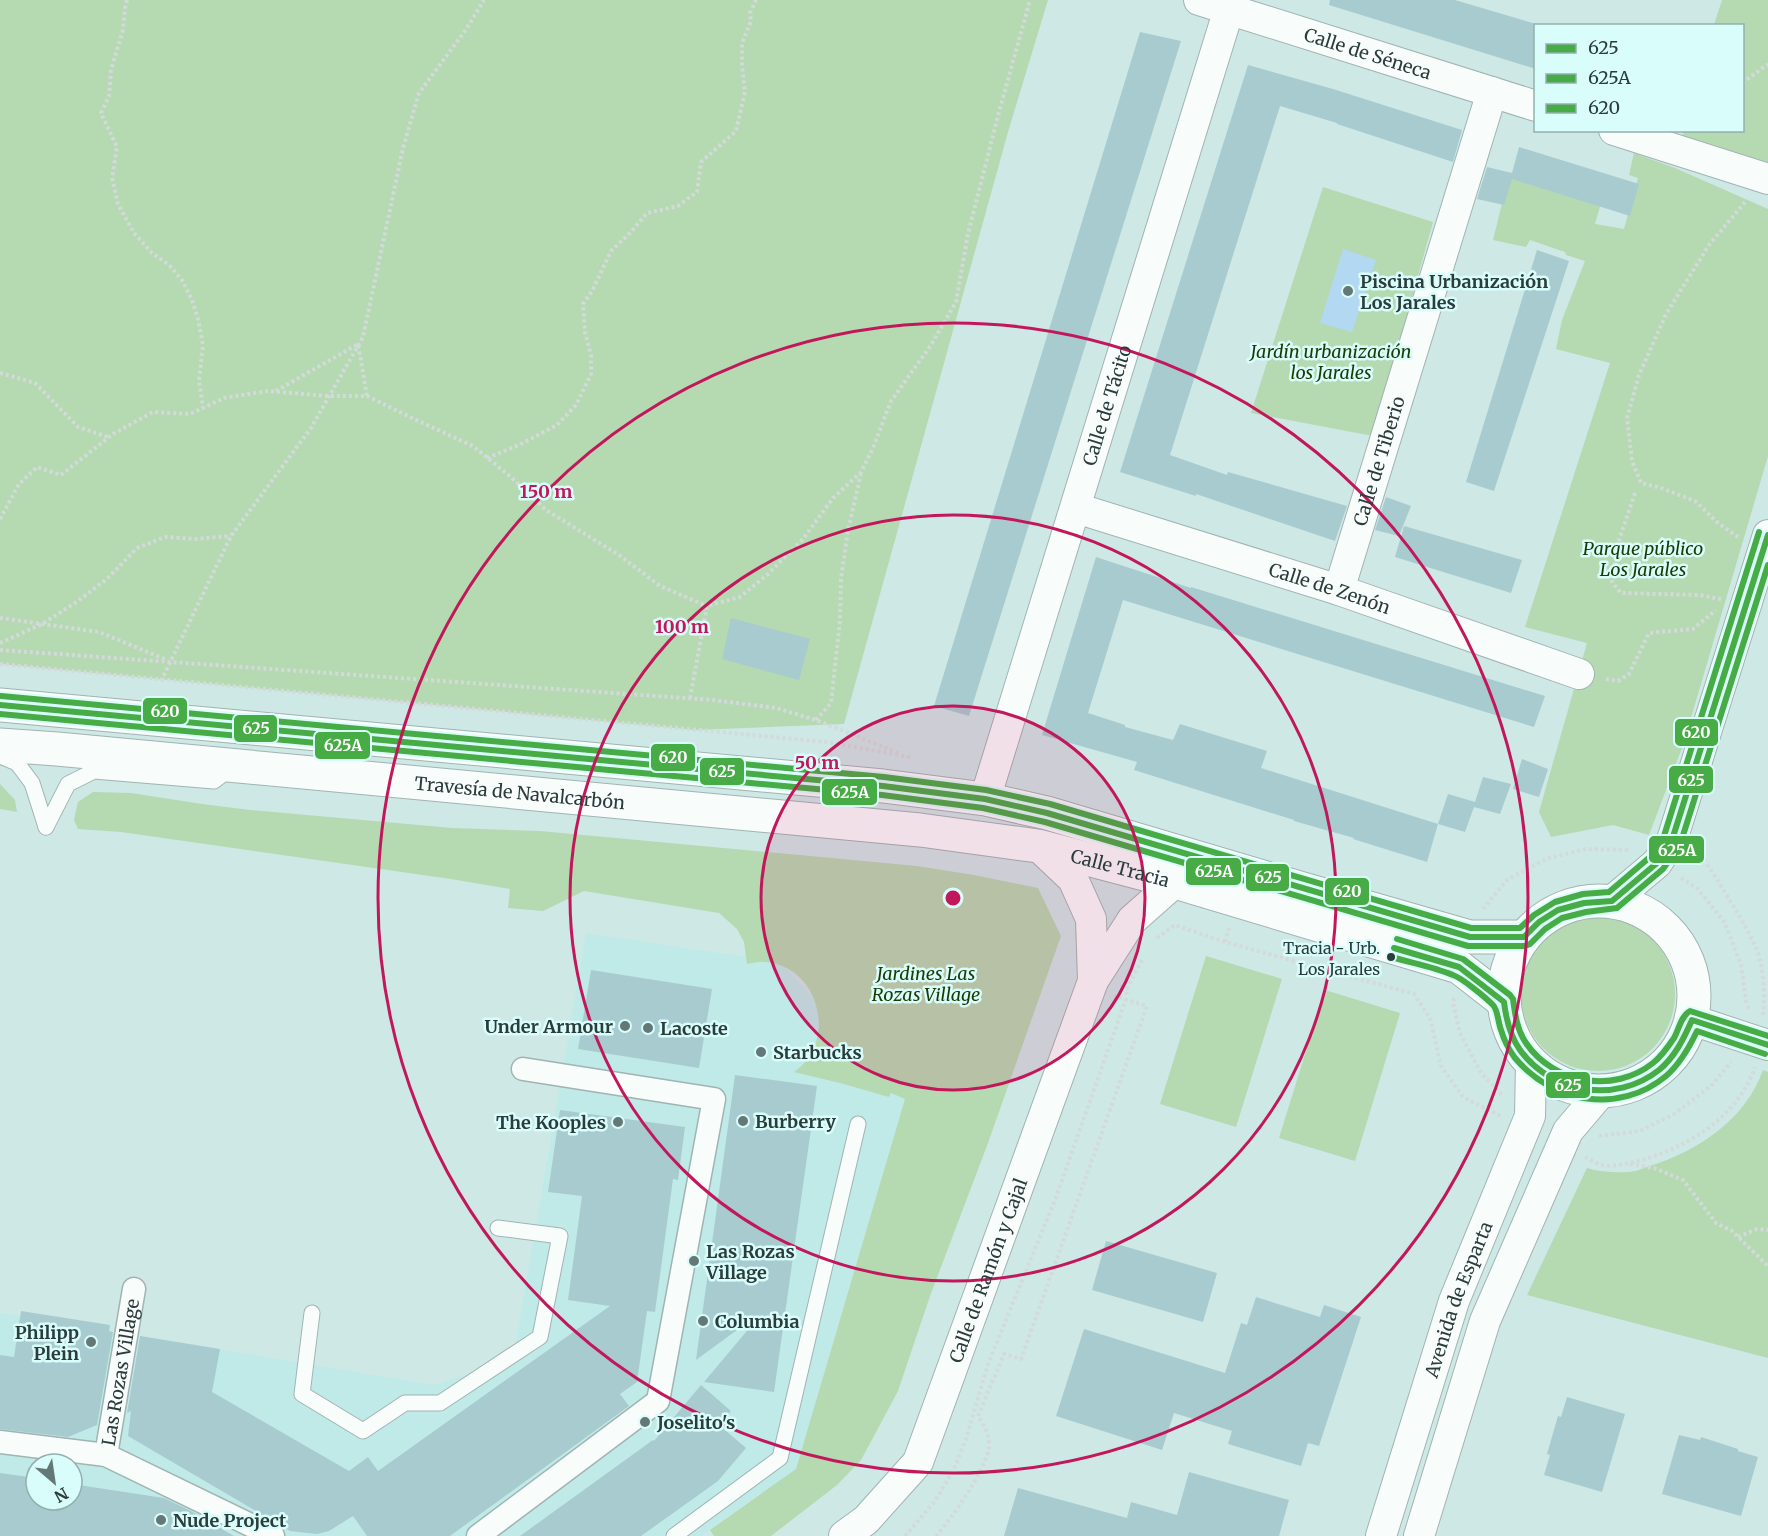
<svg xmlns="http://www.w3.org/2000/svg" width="1768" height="1536" font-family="Merriweather,serif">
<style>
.built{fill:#c0eae7;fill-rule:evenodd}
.green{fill:#b5d9b1}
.water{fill:#b3d8f1}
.building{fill:#a8cbd0}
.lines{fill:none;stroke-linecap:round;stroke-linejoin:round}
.service-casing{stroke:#a0b4b2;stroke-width:17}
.pedestrian-casing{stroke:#a0b4b2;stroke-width:25}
.minor-casing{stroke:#a0b4b2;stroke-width:32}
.tertiary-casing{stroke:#a0b4b2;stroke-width:35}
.path{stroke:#d3dada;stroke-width:4;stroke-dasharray:3 3;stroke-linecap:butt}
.service{stroke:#f8fcfb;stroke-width:15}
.pedestrian{stroke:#f8fcfb;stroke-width:22}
.minor{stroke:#f8fcfb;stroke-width:30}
.tertiary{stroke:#f8fcfb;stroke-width:33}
.bus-1-casing{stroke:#d9fdfa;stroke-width:10}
.bus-2-casing{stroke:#d9fdfa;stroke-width:10}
.bus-3-casing{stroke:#d9fdfa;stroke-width:10}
.bus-1{stroke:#47ab46;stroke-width:6}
.bus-2{stroke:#47ab46;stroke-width:6}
.bus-3{stroke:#47ab46;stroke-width:6}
.ring{fill:none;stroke:#c2185b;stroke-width:3}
.poi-dot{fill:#637877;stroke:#d9fdfa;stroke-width:2}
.bus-dot{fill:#2a3c3b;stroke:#d9fdfa;stroke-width:2}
.labels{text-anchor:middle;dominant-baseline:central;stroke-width:5;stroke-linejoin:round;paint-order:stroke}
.bus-label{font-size:16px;fill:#2a3c3b;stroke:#d9fdfa;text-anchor:end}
.street-label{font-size:18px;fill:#2a3c3b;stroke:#d9fdfa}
.poi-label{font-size:18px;font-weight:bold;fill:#2a3c3b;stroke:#d9fdfa;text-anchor:start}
.park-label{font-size:18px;font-style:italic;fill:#1b3903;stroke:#d9fdfa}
.centre{fill:#c2185b;stroke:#d9fdfa;stroke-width:3}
.ring-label{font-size:18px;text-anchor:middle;font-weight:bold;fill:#c2185b;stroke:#d9fdfa;stroke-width:5;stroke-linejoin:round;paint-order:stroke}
.line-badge{stroke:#d9fdfa;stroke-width:2}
.badge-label{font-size:16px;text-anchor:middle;font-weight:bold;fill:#fff}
</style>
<rect width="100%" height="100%" fill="#cee8e6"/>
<path class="built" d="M 586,933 L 779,962 L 907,1094 L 796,1469 L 701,1536 L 0,1536 L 0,1313 L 435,1385 L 513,1360 ZM 36,1464 L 72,1464 L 72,1500 L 36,1500 Z"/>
<g class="green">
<polygon points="0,0 1048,0 1008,132 844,724 696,730 0,664"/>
<polygon points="1722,0 1768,0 1768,163 1682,137 1684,131 1742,130 1742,26 1714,25"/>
<polygon points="1634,153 1675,168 1768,209 1768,456 1683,745 1649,835 1613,825 1551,837 1539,812 1587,643 1525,627 1610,363 1556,349 1562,320 1585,261 1566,255 1565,252 1530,240 1526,247 1493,240 1509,175 1601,203 1595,224 1624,229 1638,178 1629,175"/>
<polygon points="1323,187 1433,222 1373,436 1251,413"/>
<polygon points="0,784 15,800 17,812 0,809"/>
<path d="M 93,792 L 131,793 L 202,804 L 250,810 L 452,828 L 540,831 L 917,866 L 974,875 L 1038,888 L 1061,936 L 988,1143 L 930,1296 L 898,1391 L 861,1460 L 837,1485 L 771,1536 L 714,1536 L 710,1530 L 796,1469 L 905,1099 L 891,1093 L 889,1097 L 840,1083 L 794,1072 C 838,1042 820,967 766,962 C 760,961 753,963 747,964 L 744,942 L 737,929 L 719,913 L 584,891 L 543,911 L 508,908 L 510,889 L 451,879 L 121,832 L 78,829 L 74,820 L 78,802 Z"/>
<circle cx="1598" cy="994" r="77"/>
<polygon points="1206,956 1282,979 1236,1127 1160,1104"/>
<polygon points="1325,990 1400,1013 1355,1161 1279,1138"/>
<path d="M 1763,1070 L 1768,1072 L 1768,1358 L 1527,1295 L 1587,1168 C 1600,1172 1614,1173 1628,1172 C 1636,1172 1643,1168 1650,1166 C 1698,1151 1746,1119 1763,1070 Z"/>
</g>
<polygon class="water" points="1343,249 1376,260 1352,332 1320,323"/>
<g class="building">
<polygon points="1330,0 1455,0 1536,24 1536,69 1329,5"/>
<polygon points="1140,32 1181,41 969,716 934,706"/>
<polygon points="1248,65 1333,89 1462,130 1453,162 1337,124 1337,123 1280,106 1170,455 1227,475 1228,472 1347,506 1335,541 1196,494 1196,496 1120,472"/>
<polygon points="1519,147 1639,184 1630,216 1512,179 1504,205 1477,199 1487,167 1512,173"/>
<polygon points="1537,250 1569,261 1494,491 1466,482"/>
<polygon points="1386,497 1411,506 1399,536 1375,530"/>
<polygon points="1404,526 1522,560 1511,593 1395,557"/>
<polygon points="1096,557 1191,588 1191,587 1545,696 1534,727 1123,600 1088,713 1125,725 1125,727 1173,740 1180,724 1267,751 1261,768 1438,824 1427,862 1353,839 1354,838 1294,821 1294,820 1134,770 1137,762 1042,735"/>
<polygon points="731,618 810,639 799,680 722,659"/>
<polygon points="1522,759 1548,769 1539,797 1513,789"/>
<polygon points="1483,777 1511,784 1500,814 1474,807 1465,832 1438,824 1448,794 1475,802"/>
<polygon points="591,970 712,989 699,1068 578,1049"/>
<polygon points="735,1075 817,1086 774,1392 704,1382 751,1326 748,1322 696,1360"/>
<polygon points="560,1110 685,1127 678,1180 673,1179 655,1312 647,1311 637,1382 620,1394 629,1406 450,1536 367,1536 353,1516 329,1531 317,1534 290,1531 128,1436 131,1411 127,1413 140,1336 220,1349 212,1392 349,1471 368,1457 378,1471 610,1306 568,1300 582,1196 548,1192"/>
<polygon points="1106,1241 1217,1273 1203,1322 1092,1290"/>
<polygon points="1256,1297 1320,1317 1324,1305 1361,1317 1319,1446 1308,1443 1301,1466 1228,1444 1232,1431 1174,1413 1162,1450 1056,1416 1084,1329 1225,1373 1241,1323 1247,1325"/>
<polygon points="21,1311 110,1325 109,1331 113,1332 97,1425 68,1437 0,1429 0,1355 14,1357"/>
<polygon points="701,1385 731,1411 719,1425 746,1448 718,1481 641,1536 520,1536 653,1440 654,1441"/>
<polygon points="1567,1397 1625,1414 1602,1492 1544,1475 1550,1455 1547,1454 1558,1416 1561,1417"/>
<polygon points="1679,1435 1700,1440 1701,1437 1738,1449 1738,1451 1758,1457 1741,1516 1662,1494"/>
<polygon points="1189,1472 1289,1500 1279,1536 1004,1536 1018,1488 1127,1518 1131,1502 1177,1515"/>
<polygon points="0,1473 36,1478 36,1500 72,1500 72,1484 164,1498 191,1511 234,1536 0,1536"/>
</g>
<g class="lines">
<g class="service-casing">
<g id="service">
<polyline points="0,756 17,763 32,783 46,827"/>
<polyline points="46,827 68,784 94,771 214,781 231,768"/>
<polyline points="312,1313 302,1394 363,1431 405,1403 440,1403 540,1337 560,1236 498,1228"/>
<polyline points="674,1536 780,1458 858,1124"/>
</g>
</g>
<g class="pedestrian-casing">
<g id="pedestrian">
<polyline points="0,1442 106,1455 273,1536"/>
<path id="s1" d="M 106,1455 L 134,1289"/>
<polyline points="478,1536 658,1401 714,1099 523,1069"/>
</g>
</g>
<g class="minor-casing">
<g id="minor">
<path id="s2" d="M 1199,0 L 1536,106"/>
<polyline points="1614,130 1768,179"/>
<path id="s3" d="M 1076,508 L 1339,590 L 1579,674"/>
<path id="s4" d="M 1339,590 L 1492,92"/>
<path id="s5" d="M 985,799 L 1229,9"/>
<polyline points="1038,846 1073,879 1091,919 1093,981"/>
<polyline points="1612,901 1657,863 1672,840 1768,535"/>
<polyline points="1692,1020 1768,1045"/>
<path id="s6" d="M 844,1536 L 866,1520 L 918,1462 L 1093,981 L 1132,920 L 1175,882"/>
<path id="s7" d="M 1381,1536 L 1454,1301 L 1530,1116 L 1531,1063"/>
<polyline points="1419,1536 1485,1321 1568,1131 1602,1091"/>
</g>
</g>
<g class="tertiary-casing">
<g id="tertiary">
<polyline points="0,705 883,786 985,799 1047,813 1303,889 1470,937 1524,937"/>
<path id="s8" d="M 0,745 L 57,749 L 920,830 L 1038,846 L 1175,882 L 1459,967 L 1504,1002"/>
<circle cx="1599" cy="996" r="95"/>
</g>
</g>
<g class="path">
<polyline points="127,0 125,8 123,30 111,70 109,96 101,113 117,147 112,178 118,204 134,233 151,252 170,266 182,280 192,300 198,319 203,345 199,380 203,408"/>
<polyline points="1742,83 1768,64"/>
<polyline points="0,373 35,383 78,427 108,437"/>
<polyline points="276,391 358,344 367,396"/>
<polyline points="487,458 519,445 557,425 576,405 591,374 591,355 585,332 583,304 592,291 611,251 630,233 647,213 678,206 697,192 701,162 736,131 745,92 742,66 742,43 751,21 750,13 756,0"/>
<polyline points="1635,493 1619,540 1612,582 1621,593 1699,595 1721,599"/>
<polyline points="0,519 19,484 37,467 61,475 113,434 153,412 190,414 224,398 268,391 329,396 367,396 412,418 473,446 512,478 546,510 619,555 660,586 707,606"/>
<polyline points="1738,537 1717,522 1695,501 1661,488 1641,483 1632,461 1627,418 1639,375 1666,314 1709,245 1746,201"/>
<polyline points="0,618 99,632 167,660"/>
<polyline points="0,643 42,624 75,603 107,579 137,548 165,537 196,539 231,536"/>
<polyline points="0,650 713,700 776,708 816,720 901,754"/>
<polyline points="0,664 826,742 910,757"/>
<polyline points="1606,679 1618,681 1629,674 1649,633 1693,629 1716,610"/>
<polyline points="161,681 231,536 311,428 363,337 403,148 419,93 465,31 484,0"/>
<polyline points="690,698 707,606 740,597 767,575 803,539 833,498 861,472 873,448 891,401 931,345 956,302 968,234 999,112 1030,0"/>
<polyline points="816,720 831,703 840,620 841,579 848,530 861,474"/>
<path d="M 1700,848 C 1703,862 1713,872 1720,884 C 1733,906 1747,927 1757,950 C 1764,968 1765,997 1763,1016"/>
<polyline points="1681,878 1698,889 1725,923 1741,965 1746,1001 1749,1010"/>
<polyline points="1483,909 1507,880 1546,859 1586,849 1630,850"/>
<polyline points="1157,938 1175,925 1225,942 1414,994 1430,1018 1441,1066 1463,1097 1498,1115 1501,1115"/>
<polyline points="1225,942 1229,928"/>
<polyline points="1121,987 1127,989 1143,958"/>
<polyline points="1454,998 1453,1003 1460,1033 1481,1073 1503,1096"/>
<polyline points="1599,1136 1640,1131 1674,1114 1711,1086 1731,1062"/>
<path d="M 1585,1157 C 1590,1159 1596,1164 1602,1165 C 1613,1167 1627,1164 1638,1161 C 1687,1148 1738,1117 1755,1067"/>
<polyline points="1630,1164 1654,1168 1683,1180 1716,1223 1732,1231 1768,1266"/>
<polyline points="1738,1237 1757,1229 1768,1230"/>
<polyline points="905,1536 935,1501 953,1471 966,1439 988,1364 1055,1200 1126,999 1127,989"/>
<path d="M 936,1536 C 952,1518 986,1470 989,1447 C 990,1435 984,1425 978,1416 L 1004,1354 L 1021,1359 L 1147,1006 L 1114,996"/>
</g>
<use href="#service" class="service"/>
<use href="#pedestrian" class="pedestrian"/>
<use href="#minor" class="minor"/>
<use href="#tertiary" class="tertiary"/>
<g class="bus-1-casing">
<g id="bus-1">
<polyline points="0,705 883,786 985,799 1047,813 1470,937 1524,937 1539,922 1558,910 1584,903 1612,901 1657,863 1672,840 1768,535"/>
<path d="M 1394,948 L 1459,967 L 1504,1002 C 1506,1019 1510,1036 1520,1050 C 1552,1094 1616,1104 1659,1070 C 1675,1057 1684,1038 1692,1020 L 1768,1045"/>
</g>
</g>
<g class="bus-2-casing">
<g id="bus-2">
<polyline points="0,714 882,795 983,808 1045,822 1468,946 1525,946 1530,944 1545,929 1562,918 1586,912 1617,908 1663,869 1680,845 1768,565"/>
<path d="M 1391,957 C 1412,963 1434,967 1453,975 C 1462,978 1485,997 1493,1005 C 1498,1010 1498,1023 1501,1030 C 1504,1040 1509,1050 1515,1058 C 1553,1103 1619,1115 1666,1076 C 1680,1064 1689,1048 1697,1031 L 1765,1054"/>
</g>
</g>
<g class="bus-3-casing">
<g id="bus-3">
<polyline points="1,696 884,777 986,790 1050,804 1471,928 1520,928 1534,915 1555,902 1583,894 1609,892 1650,857 1664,836 1759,532"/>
<path d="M 1397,939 L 1463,959 L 1510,995 L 1513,999 C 1515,1014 1517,1030 1526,1043 C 1554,1084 1614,1094 1653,1063 C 1662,1056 1668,1047 1674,1038 C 1679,1029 1681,1016 1690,1011 L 1768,1036"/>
</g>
</g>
<use href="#bus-1" class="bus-1"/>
<use href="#bus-2" class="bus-2"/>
<use href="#bus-3" class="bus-3"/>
</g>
<circle cx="953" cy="898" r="192" fill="#c2185b" fill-opacity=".12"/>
<g class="ring">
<circle cx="953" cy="898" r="192"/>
<circle cx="953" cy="898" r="383"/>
<circle cx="953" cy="898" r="575"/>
</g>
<g class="poi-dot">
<circle cx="1348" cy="291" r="6"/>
<circle cx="625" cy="1026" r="6"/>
<circle cx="648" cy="1028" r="6"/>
<circle cx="761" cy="1052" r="6"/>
<circle cx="743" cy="1121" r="6"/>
<circle cx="618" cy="1122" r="6"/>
<circle cx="694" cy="1261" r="6"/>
<circle cx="703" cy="1321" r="6"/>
<circle cx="91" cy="1342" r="6"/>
<circle cx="645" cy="1422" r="6"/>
<circle cx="161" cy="1520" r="6"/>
</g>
<circle class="bus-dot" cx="1391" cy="957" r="5"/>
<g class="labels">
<g class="bus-label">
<text x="1380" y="948">Tracia - Urb.<tspan x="1380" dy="21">Los Jarales</tspan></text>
</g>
<g class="street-label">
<text stroke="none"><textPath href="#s2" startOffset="177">Calle de Séneca</textPath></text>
<text stroke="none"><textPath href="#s5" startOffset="412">Calle de Tácito</textPath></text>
<text stroke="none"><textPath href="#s4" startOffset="135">Calle de Tiberio</textPath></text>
<text stroke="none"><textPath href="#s3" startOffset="266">Calle de Zenón</textPath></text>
<text stroke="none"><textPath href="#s8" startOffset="522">Travesía de Navalcarbón</textPath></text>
<text stroke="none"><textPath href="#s8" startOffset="1128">Calle Tracia</textPath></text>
<text stroke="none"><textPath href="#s6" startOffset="309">Calle de Ramón y Cajal</textPath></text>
<text stroke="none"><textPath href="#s7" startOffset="249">Avenida de Esparta</textPath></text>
<text stroke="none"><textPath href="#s1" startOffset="84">Las Rozas Village</textPath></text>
</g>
<g class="poi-label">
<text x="1360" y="281">Piscina Urbanización<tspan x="1360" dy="21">Los Jarales</tspan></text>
<text x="613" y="1026" text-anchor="end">Under Armour</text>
<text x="660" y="1028">Lacoste</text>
<text x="773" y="1052">Starbucks</text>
<text x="755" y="1121">Burberry</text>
<text x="606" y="1122" text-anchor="end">The Kooples</text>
<text x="706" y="1251">Las Rozas<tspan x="706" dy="21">Village</tspan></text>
<text x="715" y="1321">Columbia</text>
<text x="79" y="1332" text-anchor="end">Philipp<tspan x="79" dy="21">Plein</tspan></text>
<text x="657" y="1422">Joselito's</text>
<text x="173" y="1520">Nude Project</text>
</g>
<g class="park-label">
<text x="1331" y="351">Jardín urbanización<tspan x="1331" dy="21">los Jarales</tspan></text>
<text x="1643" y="548">Parque público<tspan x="1643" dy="21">Los Jarales</tspan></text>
<text x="926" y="973">Jardines Las<tspan x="926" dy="21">Rozas Village</tspan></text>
</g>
</g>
<circle cx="953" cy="898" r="9" class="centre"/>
<g class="ring-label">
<text x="546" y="498">150 m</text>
<text x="682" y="633">100 m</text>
<text x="817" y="769">50 m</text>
</g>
<g class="line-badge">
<rect x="142" y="697" width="46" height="28" rx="6" fill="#47ab46"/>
<rect x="233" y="714" width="45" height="29" rx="6" fill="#47ab46"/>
<rect x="1674" y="718" width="45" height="29" rx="6" fill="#47ab46"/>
<rect x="314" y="731" width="57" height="29" rx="6" fill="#47ab46"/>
<rect x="650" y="743" width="46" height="29" rx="6" fill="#47ab46"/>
<rect x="699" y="757" width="46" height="29" rx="6" fill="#47ab46"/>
<rect x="1668" y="765" width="46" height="29" rx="6" fill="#47ab46"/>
<rect x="821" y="778" width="57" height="28" rx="6" fill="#47ab46"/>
<rect x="1648" y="835" width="57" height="29" rx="6" fill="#47ab46"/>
<rect x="1185" y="857" width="57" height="29" rx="6" fill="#47ab46"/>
<rect x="1245" y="863" width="45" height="29" rx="6" fill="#47ab46"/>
<rect x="1324" y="877" width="46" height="29" rx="6" fill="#47ab46"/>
<rect x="1545" y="1071" width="46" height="28" rx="6" fill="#47ab46"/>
</g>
<g class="badge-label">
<text x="165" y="717">620</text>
<text x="256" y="734">625</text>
<text x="1696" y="738">620</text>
<text x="343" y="751">625A</text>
<text x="673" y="763">620</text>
<text x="722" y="777">625</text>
<text x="1691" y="786">625</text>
<text x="850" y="798">625A</text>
<text x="1677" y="856">625A</text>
<text x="1214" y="877">625A</text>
<text x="1268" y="883">625</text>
<text x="1347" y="897">620</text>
<text x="1568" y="1091">625</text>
</g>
<rect x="1534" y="24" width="210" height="108" fill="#d9fdfa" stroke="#93b0ae" stroke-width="1.5"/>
<rect x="1546" y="44" width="30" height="9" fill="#47ab46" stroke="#93b0ae" stroke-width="1.5"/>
<text x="1588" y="54" font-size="18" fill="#2a3c3b">625</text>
<rect x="1546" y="74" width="30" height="9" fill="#47ab46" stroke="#93b0ae" stroke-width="1.5"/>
<text x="1588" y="84" font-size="18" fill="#2a3c3b">625A</text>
<rect x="1546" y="104" width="30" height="9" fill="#47ab46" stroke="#93b0ae" stroke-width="1.5"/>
<text x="1588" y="114" font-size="18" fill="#2a3c3b">620</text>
<g transform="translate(54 1482) rotate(151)"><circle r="28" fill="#d9fdfa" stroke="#93b0ae" stroke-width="1.5"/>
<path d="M0-4.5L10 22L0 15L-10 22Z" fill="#637877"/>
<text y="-9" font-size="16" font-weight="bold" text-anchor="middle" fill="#2a3c3b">N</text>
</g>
</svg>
